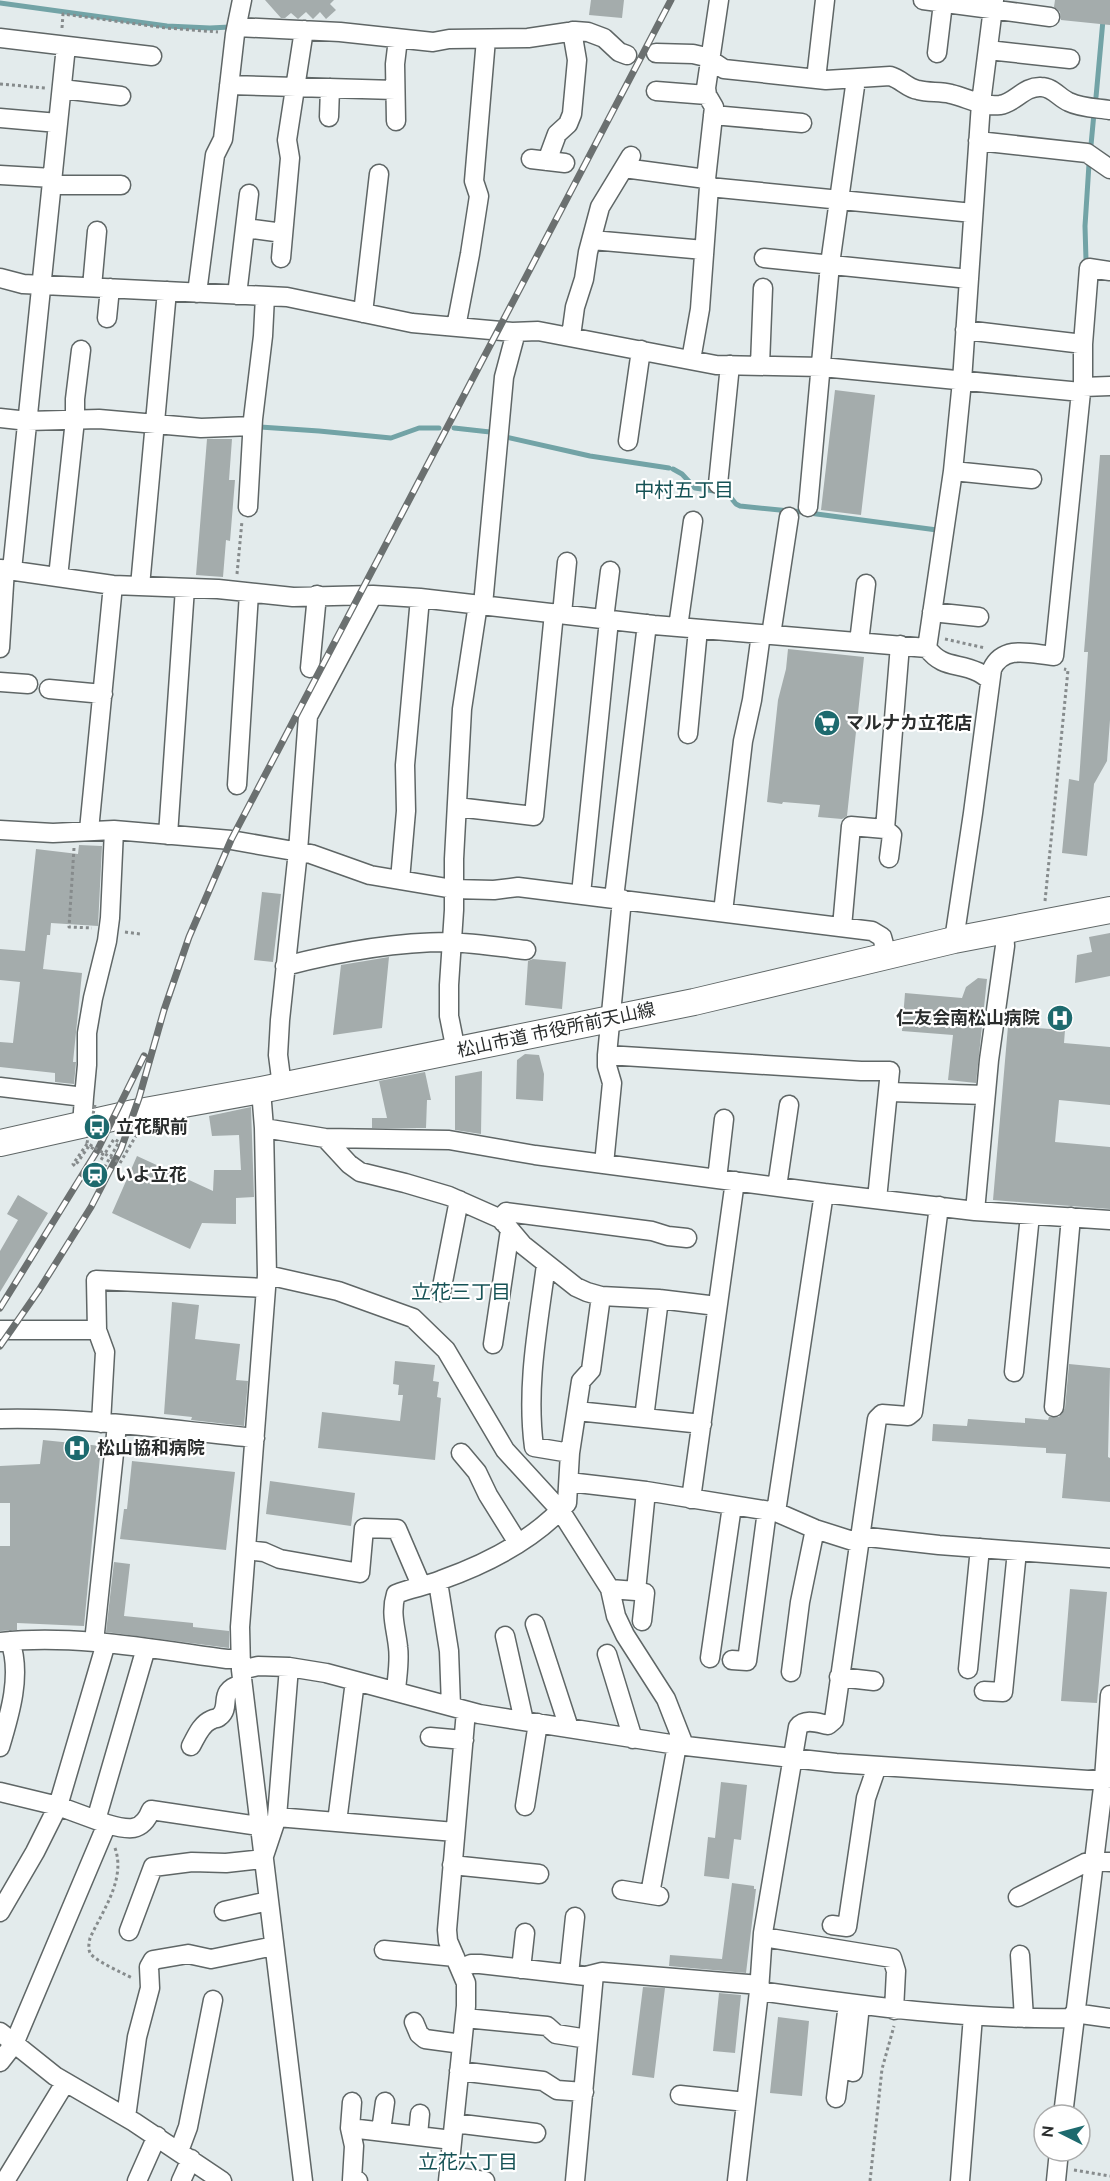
<svg xmlns="http://www.w3.org/2000/svg" width="1110" height="2181" font-family="Ubuntu,'Noto Sans JP',sans-serif">
  <style>
    .lines { fill: none; stroke-linecap: round; stroke-linejoin: round }
    .stream { stroke: #72a3a6; stroke-width: 5 }
    .building { fill: #a4acac }
    .street-casing { stroke: #5f6666; stroke-width: 21 }
    .secondary-casing { stroke: #5f6666; stroke-width: 28 }
    .path { stroke: #868b8c; stroke-width: 3; stroke-dasharray: 3 3; stroke-linecap: butt }
    .street { stroke: #fff; stroke-width: 18 }
    .secondary { stroke: #fff; stroke-width: 26 }
    .rail-casing { stroke: #6b7070; stroke-width: 7 }
    .rail { stroke: #fff; stroke-width: 4.5; stroke-dasharray: 14; stroke-linecap: butt }
    .path-bridge { stroke: #868b8c; stroke-width: 3; stroke-dasharray: 3 3; stroke-linecap: butt }
    .labels { text-anchor: middle; stroke-width: 4.5; stroke-linejoin: round; paint-order: stroke }
    .poi-label { font-size: 18px; font-weight: bold; fill: #2a2d2d; stroke: #fff; text-anchor: start }
    .street-label { font-size: 18px; fill: #2a2d2d; stroke: #fff }
    .neighbourhood-label { font-size: 20px; fill: #155255; stroke: #fff }
  </style>
  <rect width="100%" height="100%" fill="#e3ebec"/>
  <g class="lines">
    <path class="stream" d="M0,3L167,26L210,28L230,27
      M1096,97L1103,20
      M1091,145L1094,113H1097
      M1086,260L1085,226L1089,164
      M260,427L319,431L391,438L419,428H439
      M454,428L490,432
      M506,437L590,456L669,468
      M673,469L682,474L695,488L727,493L736,504L740,506L790,511
      M794,511L937,530"/>
  </g>
  <path class="building" d="M265,0H334L330,4L336,10L326,19L320,12L313,19L306,12L298,19L291,13L285,18H281Z
    M591,0H624L622,18L589,15Z
    M1055,0H1110V25L1061,20L1060,12L1054,7Z
    M835,390L875,395L861,515L821,510Z
    M207,439H232L229,480H235L230,541L226,540L223,577L196,575Z
    M1100,455H1110V720L1107,761L1094,784L1087,856L1062,853L1069,779L1079,781L1088,652H1084Z
    M788,649L864,657L847,816L842,819L818,817L820,805L783,802L782,804L767,802L778,700L786,669Z
    M79,845L102,846L98,926L51,923L50,935H47L43,969L82,973L73,1062H76L74,1084L55,1082V1073L0,1067V1042L13,1043L20,982L0,980V949L25,951L36,849L78,854Z
    M262,892L281,894L273,962L254,960Z
    M1110,933V976L1075,983L1077,955L1092,952L1089,937Z
    M389,957L382,1028L333,1035L341,965Z
    M533,959L566,962L562,1009L525,1005L528,961Z
    M978,978L987,979L976,1083L948,1080L953,1035L902,1031L905,993L962,998L966,987Z
    M1008,1026L1065,1030L1064,1043L1110,1047V1105L1059,1100L1055,1142L1110,1147V1209L993,1200Z
    M525,1054L539,1055L544,1074L543,1101L516,1099L517,1060Z
    M482,1071L481,1134L455,1130V1076Z
    M425,1072L431,1100H427L426,1128H372V1118H387L379,1081Z
    M251,1107L254,1197L236,1198V1224L202,1223L190,1249L112,1213L137,1156L213,1191L214,1170H241L239,1135L212,1136L209,1116Z
    M18,1195L48,1213L0,1292V1251L18,1220L7,1214Z
    M172,1302L199,1305L195,1339L240,1344L236,1380L248,1381L244,1426L191,1420L192,1417L164,1414Z
    M395,1361L435,1365L433,1381L439,1382L437,1397L441,1398L435,1460L318,1448L322,1412L400,1421L403,1395H398L399,1385L393,1384Z
    M1069,1364L1110,1368L1108,1457L1110,1458V1502L1062,1498L1066,1454L1046,1453V1448L932,1441L933,1424L967,1426L968,1419L1025,1423V1418L1048,1420L1049,1417H1059L1065,1408Z
    M43,1440L101,1446L84,1626L17,1623V1630L0,1631V1546H10V1503H0V1466L40,1464Z
    M132,1461L235,1472L226,1550L120,1539L124,1509H127Z
    M270,1481L355,1493L351,1526L266,1514Z
    M114,1562L130,1564L124,1616L193,1623V1627L229,1631V1648L106,1632Z
    M1070,1589L1107,1592L1097,1703L1061,1701Z
    M721,1782L747,1785L741,1840L734,1839L729,1879L704,1876L708,1837L715,1838Z
    M732,1883L754,1886V1889H756L746,1973L669,1966L670,1955L722,1959Z
    M643,1987L665,1988L654,2078L632,2075Z
    M719,1993L741,1995L735,2053L713,2051Z
    M778,2017L809,2021L802,2096L770,2093Z"/>
  <g class="lines">
    <defs>
      <path id="street" d="M923,0L1050,17
        M237,27L340,32L433,42L449,39L528,38L575,31L588,32L604,38L619,52L627,55
        M0,38L152,56
        M988,50L1070,59
        M656,53L693,54L706,57L724,69L826,80L890,76C901,79 907,88 918,90C929,93 940,91 951,94C968,98 981,107 1000,105C1015,103 1024,86 1041,87C1053,87 1059,98 1069,102C1081,108 1097,108 1110,110
        M937,53L943,3
        M816,79L825,0
        M229,85L395,90
        M62,89L121,96
        M656,91L707,95
        M713,115L802,123
        M329,117L330,88
        M0,118L58,123
        M396,121L395,64L398,39
        M978,141L1087,153L1110,169
        M531,159L565,163
        M547,161L557,134L568,124L572,114L577,60L572,31
        M624,168L706,179L709,187L973,213
        M0,175L53,178
        M706,179L714,107L707,95L706,88L719,0
        M52,185H121
        M245,228L283,233
        M592,240L704,250
        M281,258L290,158L287,140L304,30
        M764,258L969,279
        M0,278L23,284L287,297L412,323L512,332L538,331L716,365L822,367L1081,392
        M92,287L97,231
        M197,293L215,155L223,139L235,34L242,0
        M237,295L249,194
        M363,313L379,174
        M107,318L110,288
        M456,327L470,254L479,196L474,181L486,39
        M965,330L1083,344
        M571,336L575,307L584,279L588,252L600,207L631,156
        M691,360L700,309L709,187
        M760,365L763,288
        M1083,387V344L1089,268L1110,271
        M0,418L28,421L99,419L201,428L252,426
        M628,441L641,350
        M953,471L1032,479
        M718,484L730,365
        M248,507L253,419L263,336L265,296
        M808,507L830,264L856,79
        M0,569L113,585L218,589L293,597L373,595L420,598L654,625L927,648
        M12,570L66,46
        M58,577L75,420V399L81,350
        M140,586L167,291
        M483,605L504,377L516,332
        M932,612L979,617
        M562,614L567,562
        M604,619L610,571
        M678,627L693,521
        M771,635L789,517
        M859,642L866,584
        M0,648L5,569
        M310,668L317,595
        M990,680C986,677 982,674 978,672C957,662 943,669 927,648L953,471L962,381L981,103L994,0
        M0,682L28,684
        M49,689L103,694
        M688,734L698,629
        M237,785L249,593
        M457,807L534,816L554,613
        M885,829L892,835L889,858
        M0,830L53,833L114,830L231,840L311,854L370,875L453,889L494,890L518,887L872,931L882,937L887,955
        M89,830L113,585
        M168,835L185,588
        M400,880L406,811L405,765L420,598
        M581,894L609,620
        M614,898L647,624
        M723,912L743,741L752,700L761,634
        M842,927L851,826L885,829L900,645
        M954,940L973,813L992,669C1004,644 1031,654 1054,656L1081,392L1083,387L1110,386
        M285,966C339,952 392,942 448,942C474,943 500,947 526,950
        M456,1051L449,1016V985L454,910V859L462,709L478,604
        M607,1055L861,1071H890L877,1199
        M282,1086L278,1055L280,1020L298,851L308,716L373,595
        M0,1087L84,1097L82,1126
        M261,1090L264,1128L267,1275L240,1627L241,1670L303,2181
        M890,1092L985,1095
        M84,1097L87,1065V1033L93,998L107,941L110,918L114,830
        M264,1128L325,1138L449,1140L535,1155L824,1193L975,1211L1110,1220
        M325,1138L349,1164L360,1172L405,1183L449,1196L501,1219L523,1245L576,1287L587,1292L601,1296L659,1299L717,1306
        M604,1164L612,1083L607,1066V1055L622,899
        M717,1179L724,1119
        M777,1187L789,1105
        M975,1211L989,1060L1005,946L1004,930
        M503,1222L506,1212L652,1231L668,1236L687,1238
        M546,1265C538,1326 526,1386 534,1447L570,1453
        M267,1275L338,1291L413,1318L446,1350L505,1450L560,1510L610,1589L616,1616L625,1635L666,1699L684,1745
        M441,1292L459,1200
        M0,1330H97
        M493,1344L510,1230
        M1014,1372L1030,1215
        M1054,1407L1071,1217
        M577,1411L702,1424
        M644,1418L659,1299
        M0,1419C85,1417 171,1430 255,1438
        M101,1423L105,1352L97,1330L96,1280L266,1288
        M461,1453L477,1472L488,1495L518,1543
        M569,1482L646,1491L776,1512L815,1529L859,1543
        M691,1499L735,1181
        M776,1512L824,1193
        M859,1536L939,1545L1110,1558
        M247,1550L264,1552L280,1559L360,1573L364,1528L397,1529L421,1585
        M438,1582L449,1651L451,1706
        M610,1589L636,1591L646,1491
        M642,1621L645,1593
        M535,1624L569,1728
        M505,1636L524,1721
        M0,1642C75,1634 153,1649 227,1659H240
        M94,1642L117,1425
        M607,1654L633,1739
        M710,1658L732,1506
        M732,1660L747,1661L767,1511
        M968,1669L980,1548
        M241,1670L258,1666L289,1667L326,1673L479,1714L677,1745L836,1763L1088,1780L1110,1778
        M791,1672L800,1602L815,1529
        M839,1677L874,1681
        M396,1691C397,1676 400,1661 398,1647C396,1628 390,1613 396,1594C411,1588 426,1586 441,1580C486,1564 535,1539 567,1503L570,1453L581,1381L591,1370L601,1296
        M984,1691L1003,1692L1017,1551
        M430,1737L464,1740
        M191,1746C196,1737 201,1724 211,1720C216,1717 216,1720 220,1716C232,1706 216,1691 242,1684
        M0,1747C10,1714 22,1674 10,1641
        M0,1792L58,1806L35,1852L0,1912
        M525,1806L538,1723
        M277,1817L455,1832
        M96,1820L146,1648
        M337,1822L355,1681
        M107,1824C128,1830 142,1833 151,1810L259,1826
        M452,1865L539,1874
        M622,1890L659,1896
        M650,1894L677,1745
        M1018,1897L1085,1863L1093,1861L1110,1862
        M224,1911L268,1901
        M832,1925L847,1927L866,1798L877,1766
        M129,1931L153,1867L192,1862L226,1863L263,1859L277,1817L289,1667
        M763,1937L892,1958L896,1971L894,2010
        M384,1950L455,1957
        M1020,1955L1024,2018
        M462,1968L471,1964H480L586,1976L602,1972L760,1985
        M521,1969L525,1933
        M569,1974L575,1917
        M759,1991C865,2006 966,2020 1074,2018
        M1074,2013L1110,2018
        M465,2018L547,2026L556,2034L588,2039
        M414,2022L419,2034L425,2039L462,2044
        M0,2032L55,2076L134,2122L222,2181
        M0,2062L14,2044L107,1824L58,1806L106,1643
        M459,2071L543,2081L557,2090L584,2092
        M853,2072L860,2005
        M680,2095L746,2102
        M836,2098L848,2004
        M352,2102L350,2128L354,2146L352,2180L358,2181
        M1063,2115L1104,1779L1110,1695
        M126,2117L137,2037L150,1988L149,1967L153,1960L188,1954L211,1959L274,1946
        M454,2123L536,2133
        M350,2128L452,2140
        M381,2131L385,2102
        M418,2135L420,2114
        M179,2151L188,2127L213,2000
        M449,2176L485,2181
        M5,2181L65,2083
        M137,2181L157,2136
        M181,2181L191,2159
        M448,2181L466,2006V1983L448,1941L447,1930L466,1711
        M575,2181L594,1974
        M737,2181L759,1991L763,1933L798,1727C805,1718 818,1723 828,1725L834,1720L877,1419L882,1414L908,1416L913,1412L939,1206
        M960,2181L973,2016
        M1056,2181L1059,2151"/>
      <path id="secondary" d="M0,1143L134,1113L261,1090L694,1002L954,940L1110,910"/>
    </defs>
    <use href="#street" class="street-casing"/>
    <use href="#secondary" class="secondary-casing"/>
    <path class="path" d="M62,28L63,14L166,28L218,32
      M0,84L45,88
      M237,574L242,521
      M945,639L985,648
      M74,848L69,927L92,928
      M1045,901L1068,670L1064,669
      M125,932L140,934
      M87,1144L73,1164L75,1166L89,1146L104,1155L114,1139L119,1142L104,1168L98,1165L90,1180
      M120,1163L137,1134
      M98,1165L104,1155
      M115,1848C126,1879 103,1910 90,1938C89,1943 88,1948 90,1953C95,1961 123,1973 132,1978
      M1074,2170L1110,2176
      M870,2181L882,2069L894,2026"/>
    <use href="#street" class="street"/>
    <use href="#secondary" class="secondary"/>
    <defs>
      <path id="rail" d="M0,1308L97,1151L144,1056
        M0,1346L39,1290L91,1207L121,1149L139,1098L164,1010L189,937L231,840L671,0"/>
    </defs>
    <use href="#rail" class="rail-casing"/>
    <use href="#rail" class="rail"/>
    <path class="path-bridge" d="M95,1105L87,1143L120,1163"/>
  </g>
  <defs>
    <symbol id="supermarket-disc" viewBox="-11 -11 22 22"><circle r="9.5" fill="#1d6a6e" stroke="#fff"/><path d="M-6-5.5h2.5l.6 2H6L4.5 2H-2.5L-4.4-4H-6ZM-1.5 3.2a1.3 1.3 0 1 0 .1 0ZM3 3.2a1.3 1.3 0 1 0 .1 0Z" fill="#fff"/></symbol>
    <symbol id="hospital-disc" viewBox="-11 -11 22 22"><circle r="9.5" fill="#1d6a6e" stroke="#fff"/><path d="M-5-5h3v3.5h4V-5h3V5h-3V1.5h-4V5h-3Z" fill="#fff"/></symbol>
    <symbol id="bus-disc" viewBox="-11 -11 22 22"><circle r="9.5" fill="#1d6a6e" stroke="#fff"/><path d="M-5-6H5V4H4V6H2V4H-2V6H-4V4H-5ZM-3.5-4V0h7V-4ZM-3.5 1.2v1.5H-2V1.2ZM2 1.2v1.5H3.5V1.2Z" fill="#fff"/></symbol>
    <symbol id="station-disc" viewBox="-11 -11 22 22"><circle r="9.5" fill="#1d6a6e" stroke="#fff"/><path d="M-3-6H3Q5-6 5-4V2Q5 4 3 4L4.5 6H3L1.5 4h-3L-3 6H-4.5L-3 4Q-5 4-5 2V-4Q-5-6-3-6ZM-3.5-4v3h7v-3ZM-3.5 1v1.5H-2V1ZM2 1v1.5H3.5V1Z" fill="#fff"/></symbol>
  </defs>
  <g fill-rule="evenodd">
    <use href="#supermarket-disc" x="812" y="708" width="30" height="30"/>
    <use href="#hospital-disc" x="1045" y="1003" width="30" height="30"/>
    <use href="#bus-disc" x="82" y="1112" width="30" height="30"/>
    <use href="#station-disc" x="80" y="1160" width="30" height="30"/>
    <use href="#hospital-disc" x="62" y="1433" width="30" height="30"/>
  </g>
  <g class="labels">
    <g class="poi-label">
      <text x="846" y="729">マルナカ立花店</text>
      <text x="1040" y="1024" text-anchor="end">仁友会南松山病院</text>
      <text x="116" y="1133">立花駅前</text>
      <text x="115" y="1181">いよ立花</text>
      <text x="97" y="1454">松山協和病院</text>
    </g>
    <g class="street-label">
      <text transform="translate(556 1030) rotate(-12)" y="6">松山市道 市役所前天山線</text>
    </g>
    <g class="neighbourhood-label">
      <text x="684" y="497">中村五丁目</text>
      <text x="461" y="1299">立花三丁目</text>
      <text x="468" y="2169">立花六丁目</text>
    </g>
  </g>
  <g transform="translate(1062 2133) rotate(276)"><circle r="28" fill="#ffffff" stroke="#aaabab" stroke-width="1.5"/>
  <path d="M0-4.5L10 22L0 15L-10 22Z" fill="#1d6a6e"/>
  <text y="-9" font-size="16" font-weight="bold" text-anchor="middle" fill="#2a2d2d">N</text>
  </g>
</svg>
